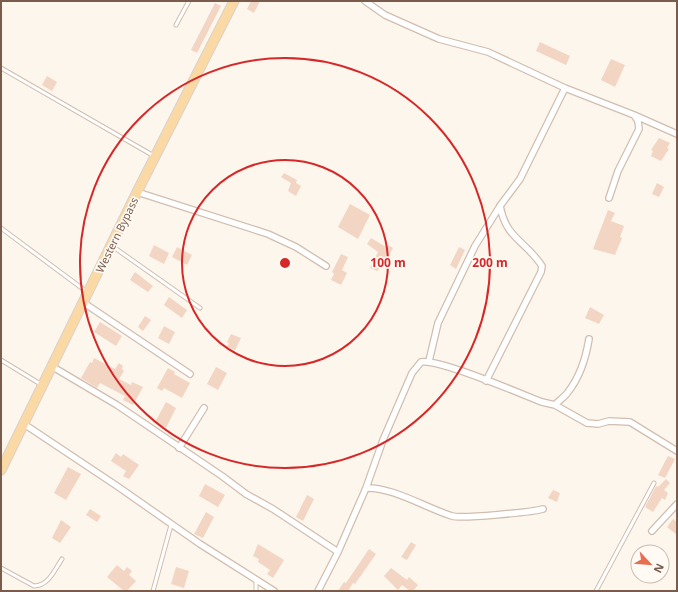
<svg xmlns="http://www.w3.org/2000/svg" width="678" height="592" font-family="'Noto Sans',sans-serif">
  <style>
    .building { fill: #f3d5c3 }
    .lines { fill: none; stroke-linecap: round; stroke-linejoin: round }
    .lane-casing { stroke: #d1beb0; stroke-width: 5 }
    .street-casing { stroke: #d1beb0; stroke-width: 8 }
    .primary-casing { stroke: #dad1cd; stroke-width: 11 }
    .lane { stroke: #fff; stroke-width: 3 }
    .street { stroke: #fff; stroke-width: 5.5 }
    .primary { stroke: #fbd9a5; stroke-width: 9 }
    .ring { fill: none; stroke: #d62828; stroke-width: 2 }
    .labels { text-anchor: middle; stroke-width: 3.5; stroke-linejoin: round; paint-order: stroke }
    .street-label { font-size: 11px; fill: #7a5c4d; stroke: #fffaf3 }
    .centre { fill: #d62828; stroke: #fffaf3; stroke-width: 2 }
    .ring-label { font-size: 12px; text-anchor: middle; font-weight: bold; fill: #d62828; stroke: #fffaf3; stroke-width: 3.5; stroke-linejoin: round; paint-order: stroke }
  </style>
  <rect width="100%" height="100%" fill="#fdf6ec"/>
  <path class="building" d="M251,1H260L254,13L247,9Z
    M215,3L221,6L197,53L191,50Z
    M540,42L570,56L566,65L536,51Z
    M611,59L625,65L615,87L601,80Z
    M47,76L57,82L52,91L42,85Z
    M659,138L670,143L667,148L669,149L661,161L651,156L653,151L651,150Z
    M284,173L297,180L296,183L301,186L296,196L288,191L291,183L281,177Z
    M657,183L664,187L659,197L652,194Z
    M350,204L370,215L358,239L338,227Z
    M608,210L615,213L611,221L624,226L620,237L622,238L615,255L593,249Z
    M371,238L386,247L388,245L393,248L382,268L380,267L377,271L370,268L378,252L367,244Z
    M154,245L169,253L164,264L149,256Z
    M177,247L192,255L187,265L172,257Z
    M459,247L465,250L456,269L450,265Z
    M341,254L348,257L342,270L347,273L341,285L331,280L334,274L332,272Z
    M135,272L153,286L148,292L130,280Z
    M169,297L187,310L182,318L164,305Z
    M590,307L604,315L599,324L585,318Z
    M145,316L151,320L143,331L138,327Z
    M100,322L122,336L116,346L94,332Z
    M164,326L175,332L169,344L158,338Z
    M231,334L241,338L235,350L227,347L229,343L227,342Z
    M94,358L115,369L119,363L123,366L122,369L124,371L119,379L131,385L132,382L143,387L133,405L123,400L125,396L123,395L100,383L97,388L81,378L90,362L92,363Z
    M216,367L227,373L218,390L207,384Z
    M168,368L175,372L174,374L190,383L182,398L164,388L162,391L157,388Z
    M166,402L176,408L166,428L155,422Z
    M116,453L121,457L123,454L139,465L129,479L123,476L126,471L111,461Z
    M668,456L675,459L665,478L658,475Z
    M68,467L81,474L66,500L54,493Z
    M666,479L670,483L664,490L668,493L665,500L662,498L653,512L645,507L656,486L658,487Z
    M205,484L225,495L218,507L199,496Z
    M553,490L560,493L557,502L548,498Z
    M307,495L314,499L303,521L296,517Z
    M90,509L101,516L97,522L86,515Z
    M206,512L214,517L203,538L194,534Z
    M673,519L677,522V535L667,527Z
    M61,520L71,527L60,543L52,538Z
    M411,542L416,545L407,560L401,557Z
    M258,544L284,560L273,578L267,574L270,570L258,562L259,559L253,556Z
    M369,549L376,554L355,584L353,583L348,591H338L344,582L346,583Z
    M117,565L124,571L127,567L132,571L129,575L136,581L127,591H124L107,577Z
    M176,567L189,571L184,588L171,584Z
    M391,568L407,580L409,577L418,585L413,591H410L402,585L398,590L384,576Z"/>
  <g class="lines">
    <defs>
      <path id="lane" d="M176,25L189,1
        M1,68L154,156
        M1,228L87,292
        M112,246L200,308
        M1,360L42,385
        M1,568L34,586C49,586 55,569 62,559
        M256,580V591
        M153,591L171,525
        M596,591L654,483"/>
      <path id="street" d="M365,1L385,15L439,39L488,52L565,88L634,115L638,121L639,129L618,171L609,198
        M634,115L677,134
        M137,192L268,234L296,247L326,266
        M84,303L190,374
        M429,361L438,323L475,246L500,206L520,179L565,88
        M53,367L117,405L222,476L246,494L273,509L338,552
        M486,381L541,272L542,266C526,241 506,239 500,206
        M555,405L587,423L598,424L609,421L630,422L677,451
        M24,424L117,486L200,544L274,591
        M179,448L204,408
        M366,488C393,487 426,508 452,516C462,519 533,512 543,509
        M652,531L677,504
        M318,591L338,552L366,488L383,440L412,373L421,362C438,358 521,394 542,402L555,405C559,400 565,397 568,392C580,377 586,357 589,339"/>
      <path id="primary" d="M1,470L137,192L234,1"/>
    </defs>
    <use href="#lane" class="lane-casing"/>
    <use href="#street" class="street-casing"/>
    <use href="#primary" class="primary-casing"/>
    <use href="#lane" class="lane"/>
    <use href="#street" class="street"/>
    <use href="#primary" class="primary"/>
  </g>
  <g class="ring">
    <circle cx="285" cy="263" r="103"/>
    <circle cx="285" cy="263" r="205"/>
  </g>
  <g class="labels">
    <g class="street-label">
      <text transform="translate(117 235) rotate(-64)" y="4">Western Bypass</text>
    </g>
  </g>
  <circle cx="285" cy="263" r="6" class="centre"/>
  <g class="ring-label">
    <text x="388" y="267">100 m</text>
    <text x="490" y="267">200 m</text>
  </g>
  <rect width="678" height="592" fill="none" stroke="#7a5c4d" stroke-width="4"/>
  <g transform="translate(650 564) rotate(116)"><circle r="19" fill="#fffaf3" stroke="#cabbb1"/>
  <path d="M0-3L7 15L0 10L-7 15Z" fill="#e76f51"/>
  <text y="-6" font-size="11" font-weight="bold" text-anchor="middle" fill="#7a5c4d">N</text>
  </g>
</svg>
